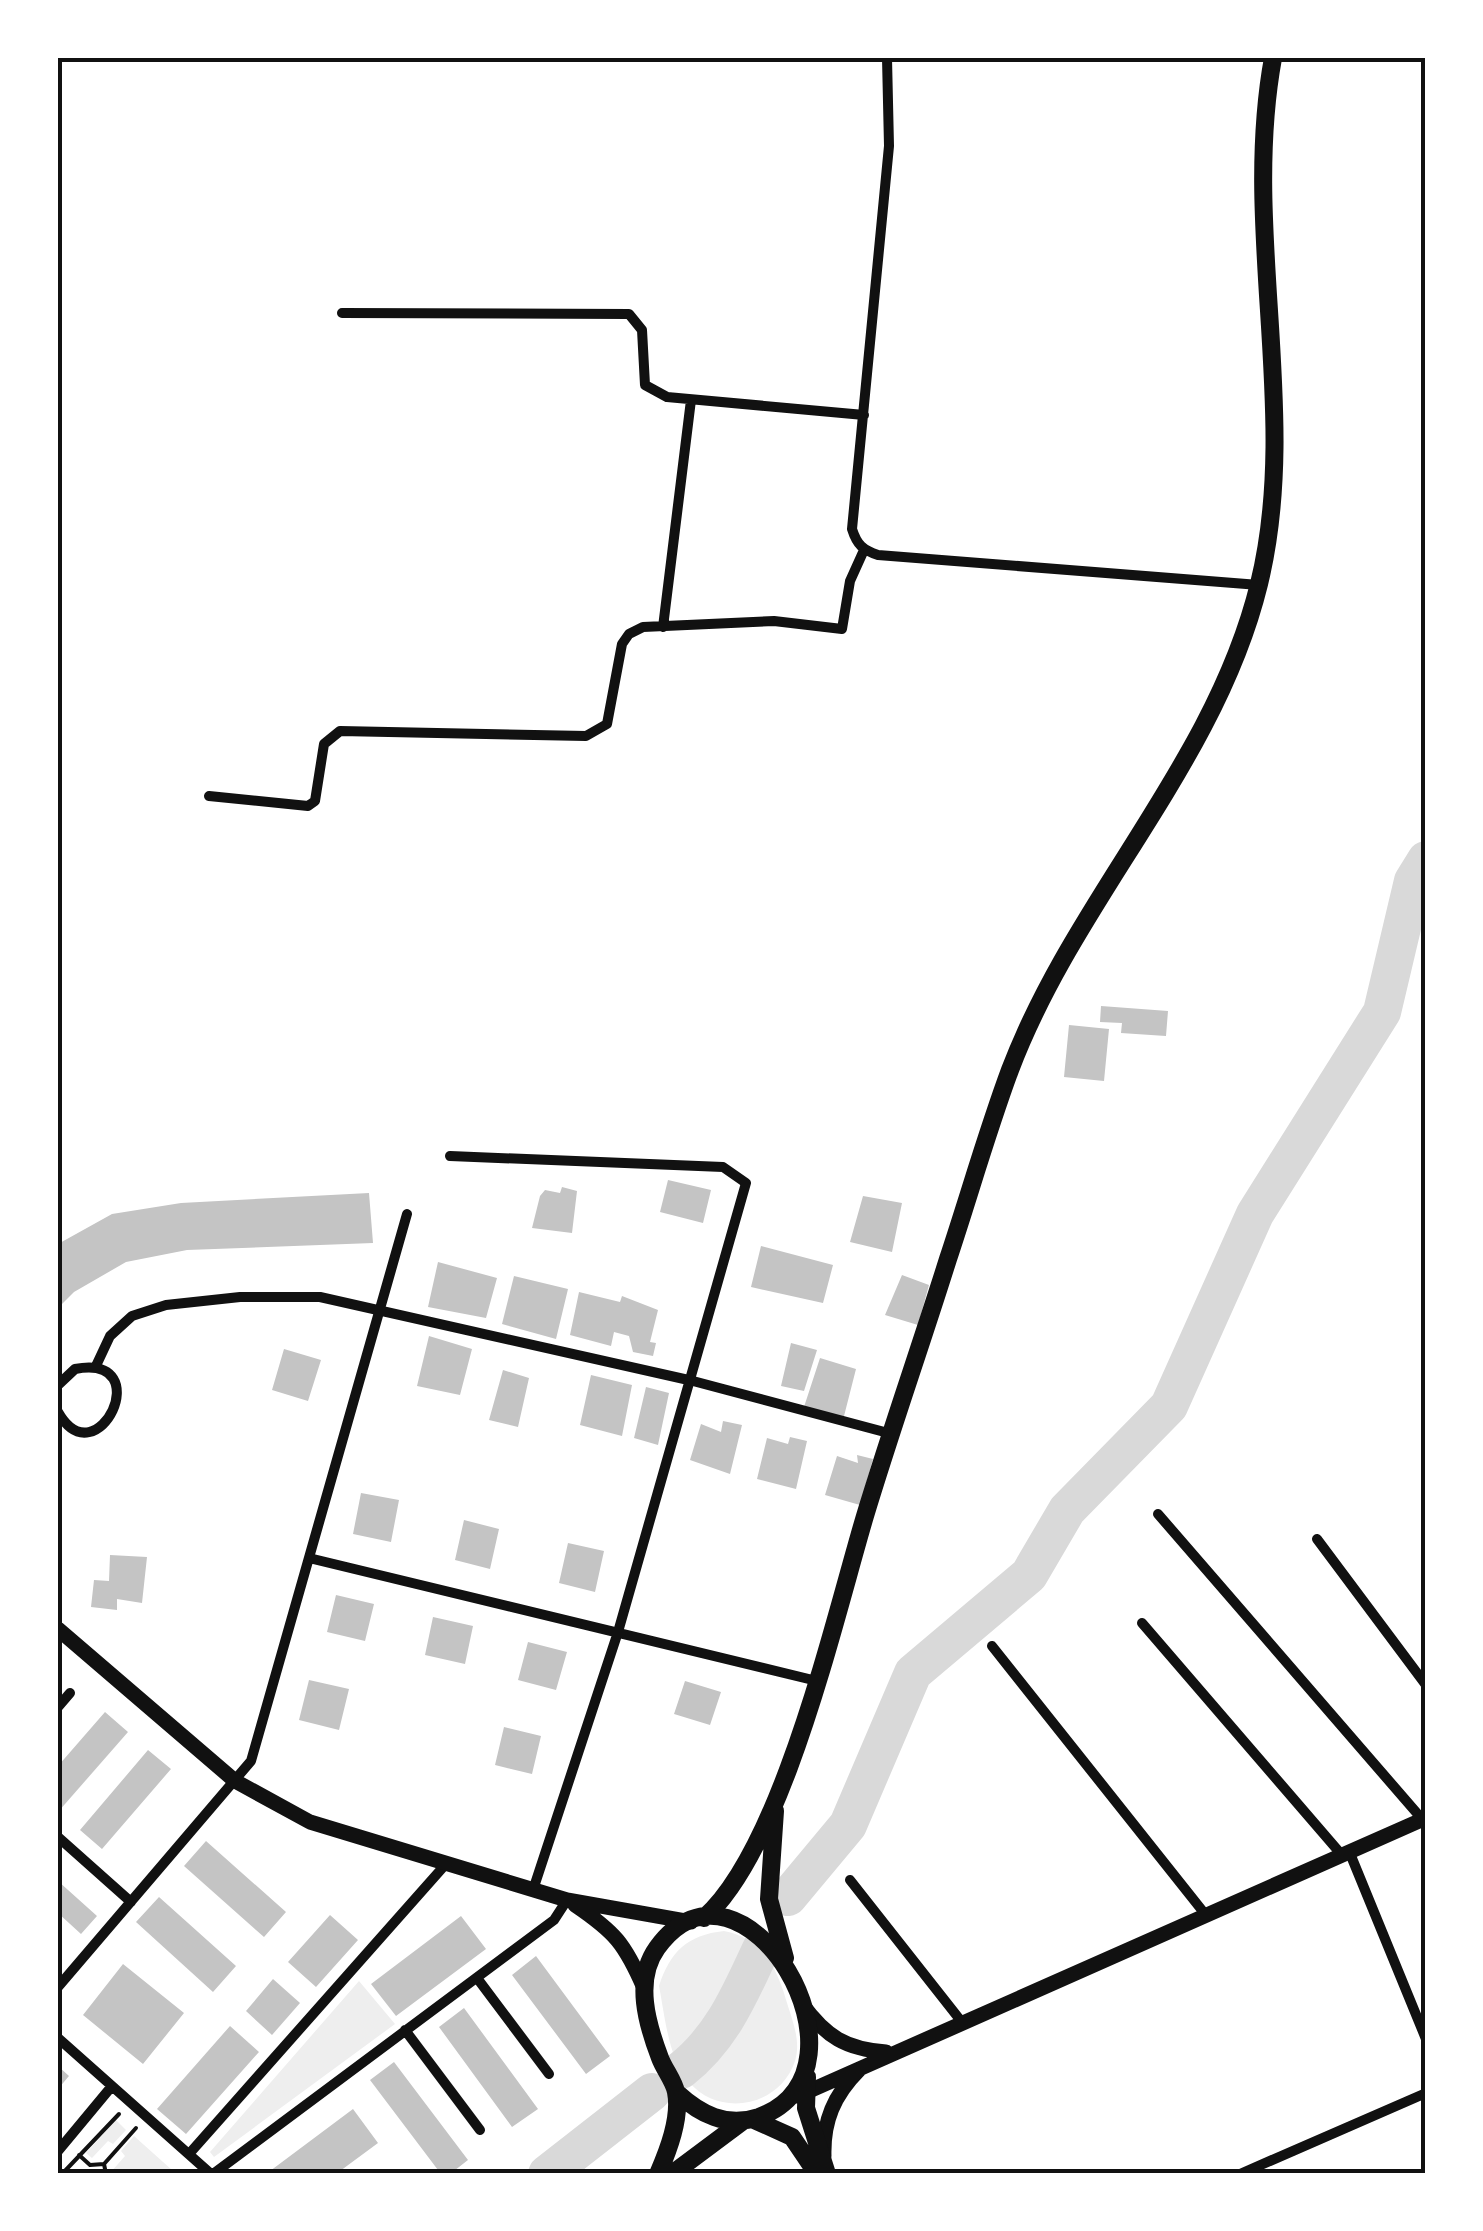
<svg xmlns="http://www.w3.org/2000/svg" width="1483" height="2231" font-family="'Zilla Slab',serif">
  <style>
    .green { fill: #eee }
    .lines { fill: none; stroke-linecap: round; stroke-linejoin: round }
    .river { stroke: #d9d9d9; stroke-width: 38 }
    .building { fill: #c4c4c4 }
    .path { stroke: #111; stroke-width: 4 }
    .minor { stroke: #111; stroke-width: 10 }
    .tertiary { stroke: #111; stroke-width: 15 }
    .secondary { stroke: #111; stroke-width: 18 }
    .neatline { fill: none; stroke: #111; stroke-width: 4 }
  </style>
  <rect width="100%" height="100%" fill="#fff"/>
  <path class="green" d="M724,1931C759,1938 773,1960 784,1993C790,2015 802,2039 795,2061C780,2107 719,2118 689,2082C668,2058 665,2016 659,1986C670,1952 687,1935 724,1931Z
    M359,1981L395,2024L214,2157L210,2152Z
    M116,2120L126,2130L113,2144L108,2141L92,2158L86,2153Z
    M134,2136L172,2170L110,2173L125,2156L121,2151Z"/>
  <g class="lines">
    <path class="river" d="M788,1897L848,1825L913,1673L1029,1575L1067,1510L1169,1406L1255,1214L1382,1012L1413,881L1426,860
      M681,2070C722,2038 740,1994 761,1949
      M547,2174L652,2092"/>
  </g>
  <path class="building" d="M1101,1006L1168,1011L1166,1036L1121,1033L1122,1023L1100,1022Z
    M1069,1025L1109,1029L1104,1081L1064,1077Z
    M668,1180L711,1190L703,1223L660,1212Z
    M562,1187L577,1191L572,1233L532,1228L540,1196L545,1190L560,1193Z
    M369,1193L373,1243L187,1250L126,1262L74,1292L58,1308V1244L112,1214L181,1203Z
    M863,1196L902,1203L892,1252L850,1242Z
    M761,1246L833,1265L823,1303L751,1287Z
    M438,1262L497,1278L486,1318L428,1307Z
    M902,1275L929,1285L918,1325L885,1315Z
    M514,1276L568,1289L556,1339L502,1324Z
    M579,1292L620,1302L622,1296L658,1310L650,1342L656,1343L653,1356L633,1352L629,1336L614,1332L611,1346L570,1335Z
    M429,1336L472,1349L460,1395L417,1386Z
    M791,1343L817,1350L804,1391L781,1386Z
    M284,1349L321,1360L308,1401L272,1390Z
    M820,1358L856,1369L843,1420L803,1410Z
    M503,1370L529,1378L518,1427L489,1420Z
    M591,1375L632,1385L622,1436L580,1425Z
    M646,1387L669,1393L658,1445L634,1438Z
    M723,1421L742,1425L730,1474L690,1460L701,1424L721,1432Z
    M790,1437L807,1441L796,1489L757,1479L767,1438L788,1444Z
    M857,1455L873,1459L860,1505L825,1495L837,1456L858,1463Z
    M361,1493L399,1500L391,1542L353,1534Z
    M464,1520L499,1529L490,1569L455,1560Z
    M568,1543L604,1551L595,1592L559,1583Z
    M110,1555L147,1557L142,1603L117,1599V1610L91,1607L94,1580L109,1581Z
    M336,1595L374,1604L365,1641L327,1632Z
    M433,1617L473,1626L465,1664L425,1655Z
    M528,1642L567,1652L556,1690L518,1680Z
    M309,1680L349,1689L339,1730L299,1720Z
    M685,1681L721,1692L710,1725L674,1714Z
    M105,1712L128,1732L58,1812V1766Z
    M504,1727L541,1736L532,1774L495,1765Z
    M148,1750L171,1769L102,1849L80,1830Z
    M206,1841L286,1912L264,1937L184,1866Z
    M58,1881L97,1916L81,1934L58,1913Z
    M159,1897L236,1966L213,1992L136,1922Z
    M330,1915L358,1940L316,1987L288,1962Z
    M461,1916L486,1949L396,2016L371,1984Z
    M536,1956L610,2056L586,2074L512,1975Z
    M123,1964L184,2013L143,2064L83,2015Z
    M273,1979L300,2003L272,2035L246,2011Z
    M464,2008L538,2109L512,2127L439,2027Z
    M230,2026L259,2052L186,2134L157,2109Z
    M394,2062L468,2160L450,2174H441L370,2080Z
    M58,2066L69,2076L58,2089Z
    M353,2109L378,2143L336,2174H266Z"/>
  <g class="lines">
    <path class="path" d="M79,2155L90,2165L104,2164L106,2174
      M104,2164L136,2128
      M62,2174L119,2114"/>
    <path class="minor" d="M887,58L889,146L852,529C857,545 863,550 878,555L1259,585
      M342,313L629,314L642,330L645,385L667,397L864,415
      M663,627L691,400
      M209,796L308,806L315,801L324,744L340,731L586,736L607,724L622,644L629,634L643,627L774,621L842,629L850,581L864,550
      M450,1156L723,1167L746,1183L618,1632L533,1890
      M95,1368L110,1336L132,1316L166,1305L240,1297H320L693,1381L892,1434
      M58,1385L75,1369C159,1353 97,1481 58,1412
      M1158,1514L1422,1819
      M1317,1539L1426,1685
      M309,1558L817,1681
      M1142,1623L1341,1854
      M992,1646L1205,1914
      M58,1707L70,1693
      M58,1837L131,1902
      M1349,1851L1426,2039
      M850,1880L961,2021
      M477,1978L549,2074
      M58,1987L251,1761L407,1214
      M405,2030L480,2130
      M58,2038L211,2174
      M58,2151L112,2086
      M189,2154L445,1865
      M213,2174L554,1920L567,1900
      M1240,2174L1426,2093"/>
    <path class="tertiary" d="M58,1629L235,1781L310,1822L567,1900L691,1922
      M575,1905C615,1932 625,1944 644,1988
      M802,2004C826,2037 846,2049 886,2052
      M798,2096L1426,1818
      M824,2156C823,2121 834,2095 859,2070"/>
    <path class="secondary" d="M775,1811L769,1899L785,1958
      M704,1918C782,1849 834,1620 865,1516C891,1430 921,1345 948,1259C969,1196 987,1132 1010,1070C1075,898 1215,764 1259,584C1301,413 1241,232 1273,58
      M807,2077L806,2108L827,2174
      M752,2119L792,2137L817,2174
      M658,2174C668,2151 681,2118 676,2092C674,2081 664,2069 660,2058C647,2024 634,1980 657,1948C742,1830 886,2070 759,2117C726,2128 700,2114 677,2093
      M672,2174L743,2121"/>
  </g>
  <rect width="1483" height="2231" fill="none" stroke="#ffffff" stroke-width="120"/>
  <rect x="60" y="60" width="1363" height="2111" class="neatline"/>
</svg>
